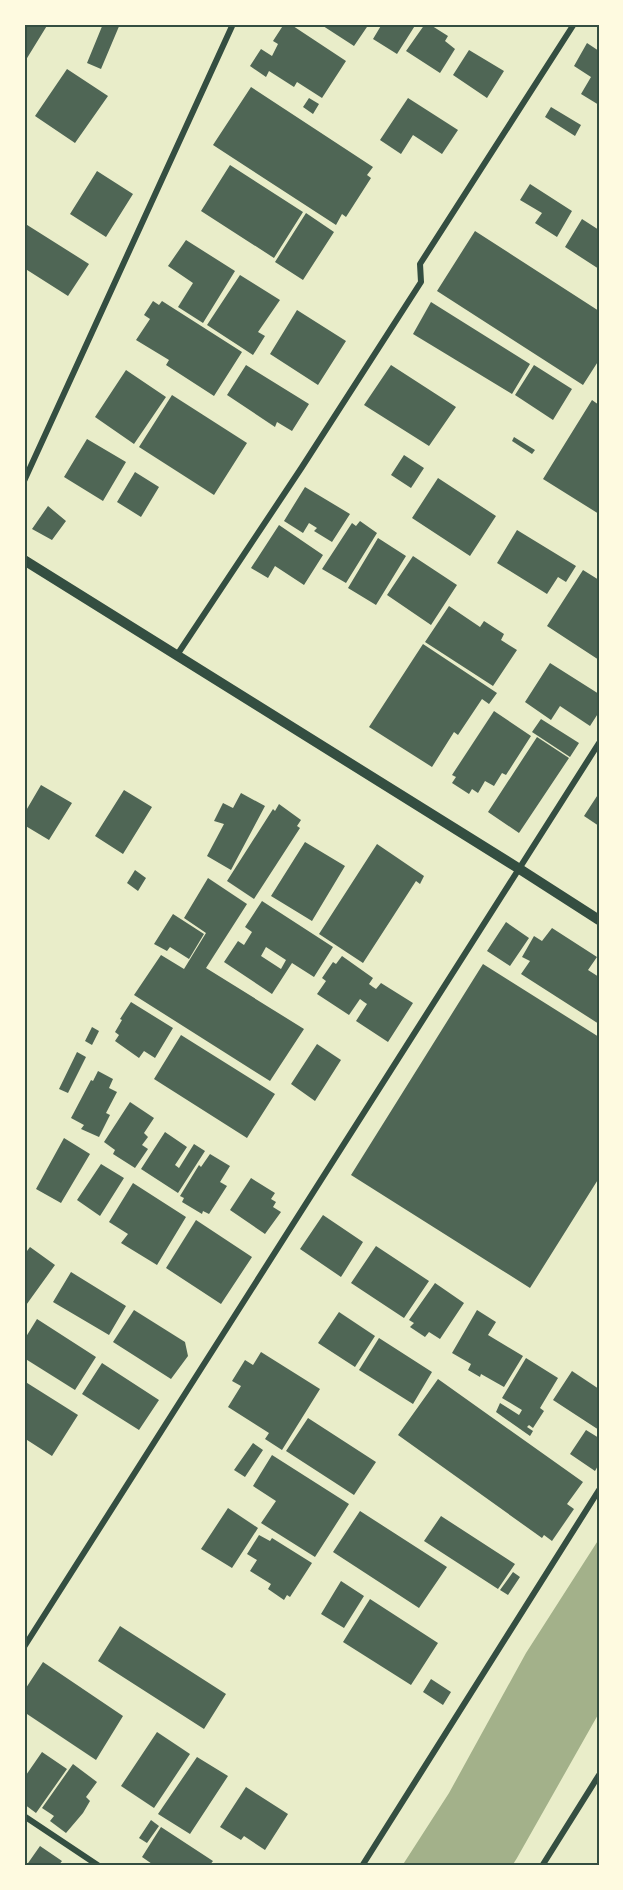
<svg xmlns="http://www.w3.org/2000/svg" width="623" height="1890" font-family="Cabin,sans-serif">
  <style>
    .water { fill: #a3b18a }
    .building { fill: #4f6655; fill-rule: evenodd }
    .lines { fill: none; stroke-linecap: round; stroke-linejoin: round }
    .minor { stroke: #344e41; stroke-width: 6 }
    .tertiary { stroke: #344e41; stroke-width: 10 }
    .neatline { fill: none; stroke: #344e41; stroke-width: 2 }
  </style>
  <rect width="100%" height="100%" fill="#e9edc9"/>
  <path class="water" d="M599,1539V1713L517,1858L512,1866H402L449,1793L526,1653Z"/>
  <path class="building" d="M24,24H48L24,63Z
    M103,24H120L101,69L87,63Z
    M284,24H290L346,61L322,98L297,82L294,87L269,71L266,77L250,66L261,49L272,56L278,44L273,41Z
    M320,24H369L354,46Z
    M382,24H416L397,54L373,39Z
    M425,24H429L448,36L445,41L455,49L440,73L406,51Z
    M587,43L599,51V105L581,94L591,77L574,66Z
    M469,50L504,71L487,98L453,75Z
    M67,69L108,96L75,143L35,116Z
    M251,87L373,167L367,175L371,178L346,217L342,214L336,225L213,145Z
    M309,98L319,104L313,114L303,107Z
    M408,98L458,130L442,154L413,135L401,154L380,140Z
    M551,107L581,125L575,136L545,117Z
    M230,165L303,212L274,258L201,211Z
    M97,171L133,194L106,237L70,214Z
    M530,184L572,211L557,237L535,223L542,213L520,200Z
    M306,213L334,232L303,280L275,262Z
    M582,219L599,230V269L565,247Z
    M24,223L89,264L68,296L24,268Z
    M475,231L599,311V360L583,385L437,291Z
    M186,240L235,271L203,323L178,307L193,283L168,266Z
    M240,275L280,300L258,332L265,336L253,355L207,325Z
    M153,301L159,305L162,301L242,352L214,396L166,365L169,360L136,340L150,319L144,315Z
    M431,302L530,364L512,394L413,334Z
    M297,310L346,341L318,385L270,354Z
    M246,365L309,404L292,431L277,422L275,427L227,395Z
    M391,365L456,407L429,446L364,405Z
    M534,365L572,389L553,420L515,395Z
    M126,370L166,397L134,444L95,417Z
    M172,395L247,443L214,495L139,447Z
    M592,400L599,405V514L543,479Z
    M514,437L535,450L532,454L512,441Z
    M87,439L126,462L103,501L64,477Z
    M404,455L424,468L411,488L391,475Z
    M135,472L159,487L141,517L117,502Z
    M438,478L496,516L470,556L412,518Z
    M305,487L350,514L332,542L314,531L317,528L309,523L303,533L284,521Z
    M48,506L66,521L52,540L32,529Z
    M360,521L377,533L346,583L322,569L352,523L356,526Z
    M279,525L323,555L304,585L275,566L268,578L251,568Z
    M517,530L576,566L566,582L558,577L547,594L497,563Z
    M378,538L406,556L376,605L348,588Z
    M413,556L457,585L431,625L387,595Z
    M583,570L599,580V660L547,626Z
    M449,606L480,627L484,621L504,634L501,640L517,650L493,686L425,642Z
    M423,644L497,693L489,704L482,699L458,735L454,732L432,767L369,727Z
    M550,663L599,694V712L590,726L560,706L551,720L525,702Z
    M494,711L531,736L506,775L502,773L494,786L485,781L478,793L472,789L469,794L452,783L456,777L452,775Z
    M541,719L579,743L570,757L532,732Z
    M537,737L569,758L519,833L488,812Z
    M41,785L72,803L49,840L24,825V814Z
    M124,790L152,807L123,854L95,836Z
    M241,793L265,806L231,870L207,856L224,824L214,821L223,803L233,808Z
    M599,793V826L584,816Z
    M279,804L301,820L297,826L300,828L254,899L227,881L273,809L275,811Z
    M305,842L345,866L312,921L271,896Z
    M377,844L424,876L420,884L416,881L363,963L319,934Z
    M135,870L146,878L138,891L127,883Z
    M208,878L247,904L206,968L304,1029L270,1081L134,995L161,955L184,969L206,933L184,918Z
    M262,901L333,947L314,977L292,963L272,994L224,962L238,941L244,945L252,932L245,927ZM266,947L286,960L281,969L261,956Z
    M173,914L204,934L189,959L170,947L167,951L154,944Z
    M506,922L529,938L510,966L487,951Z
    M552,928L597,957L588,970L599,977V1024L521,974L530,961L522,957L534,936L542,941Z
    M342,956L373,978L369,984L373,987L376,989L381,983L413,1003L388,1042L356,1021L367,1004L364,1002L360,999L349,1015L317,994L326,981L322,978L333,962L336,964Z
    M483,964L599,1037V1178L530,1288L351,1175Z
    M131,1002L173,1028L155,1058L144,1051L139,1058L115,1041L119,1035L115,1032L122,1020L120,1019Z
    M92,1027L99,1031L92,1045L85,1041Z
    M181,1035L275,1094L247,1138L154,1079Z
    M317,1044L341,1060L315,1101L291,1084Z
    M77,1052L86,1057L68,1093L59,1089Z
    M98,1071L113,1079L109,1088L117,1092L106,1113L110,1115L99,1137L81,1129L84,1125L71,1118L91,1080L93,1081Z
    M130,1102L154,1118L144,1133L148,1137L142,1145L148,1149L135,1168L113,1154L115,1150L104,1142Z
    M165,1132L187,1147L175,1165L179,1168L194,1144L205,1151L178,1193L141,1169Z
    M64,1138L90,1154L61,1203L36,1189Z
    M210,1154L230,1166L220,1182L227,1186L209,1214L203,1211L202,1214L182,1202L184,1198L180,1196L199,1165L201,1167Z
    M101,1164L124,1178L100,1216L77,1200Z
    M251,1178L275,1193L271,1199L276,1202L273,1207L281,1212L265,1234L230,1210Z
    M133,1183L186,1217L157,1265L121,1243L128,1234L109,1222Z
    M323,1215L363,1242L341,1277L300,1249Z
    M196,1220L252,1257L221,1304L166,1268Z
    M376,1246L429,1281L404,1318L351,1283Z
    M30,1247L55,1265L24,1308V1255Z
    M71,1272L126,1306L109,1335L53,1302Z
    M435,1283L464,1303L440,1339L429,1332L425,1337L410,1327L414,1323L409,1320Z
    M134,1310L185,1342L188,1356L171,1379L113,1342Z
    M477,1310L496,1322L488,1335L523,1356L504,1387L481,1374L480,1377L468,1370L471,1364L452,1353Z
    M339,1312L375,1336L355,1367L318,1343Z
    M37,1319L96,1357L75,1390L24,1358V1340Z
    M379,1338L432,1372L413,1404L359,1370Z
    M261,1352L320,1389L282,1450L265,1439L269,1433L228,1407L241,1386L232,1381L245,1360L253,1365Z
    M526,1358L558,1378L540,1408L544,1411L533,1428L529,1425L527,1427L533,1431L530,1436L496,1412L500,1403L519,1415L522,1410L502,1398Z
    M102,1363L159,1400L139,1430L82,1394Z
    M572,1371L599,1389V1430L553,1400Z
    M438,1379L583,1482L567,1504L574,1509L552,1541L544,1535L542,1538L398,1435Z
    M24,1381L78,1415L52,1456L24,1438Z
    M308,1418L376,1462L354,1495L286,1451Z
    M586,1430L599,1438V1464L595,1471L570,1454Z
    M253,1443L263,1450L245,1477L234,1470Z
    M272,1455L349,1504L315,1557L261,1523L276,1501L253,1486Z
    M228,1508L258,1528L232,1568L201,1549Z
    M360,1511L447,1567L419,1608L333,1552Z
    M441,1516L515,1564L498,1589L424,1541Z
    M259,1535L270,1541L272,1538L312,1563L290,1597L287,1595L284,1600L268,1589L271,1584L250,1571L257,1560L247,1554Z
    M513,1572L520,1577L508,1595L500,1590Z
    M341,1581L364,1596L344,1628L321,1614Z
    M370,1599L438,1643L411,1685L343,1642Z
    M120,1626L226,1694L204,1729L98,1661Z
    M43,1662L123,1716L96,1760L24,1712V1691Z
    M431,1679L451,1692L443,1705L423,1692Z
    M157,1732L190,1754L154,1808L121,1786Z
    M42,1752L67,1769L36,1813L24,1804L26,1799L24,1797V1778Z
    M197,1757L228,1776L190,1834L158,1814Z
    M73,1764L97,1782L86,1797L90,1801L83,1813L66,1833L50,1821L54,1816L42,1808Z
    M246,1787L288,1814L265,1850L244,1836L241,1840L220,1827Z
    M151,1820L159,1826L147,1843L139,1838Z
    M161,1827L213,1861L209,1866H155L142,1857Z
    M40,1846L62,1861L58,1866H26Z"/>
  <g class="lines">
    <path class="minor" d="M24,481L233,24
      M177,655L302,467L421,282L420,264L574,24
      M24,1647L599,743
      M24,1816L99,1866
      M362,1866L599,1490
      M542,1866L599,1775"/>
    <path class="tertiary" d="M24,560L518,868L599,920"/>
  </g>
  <rect width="623" height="1890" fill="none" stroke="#fefae0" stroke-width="51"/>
  <rect x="26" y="26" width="572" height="1838" class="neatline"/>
</svg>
